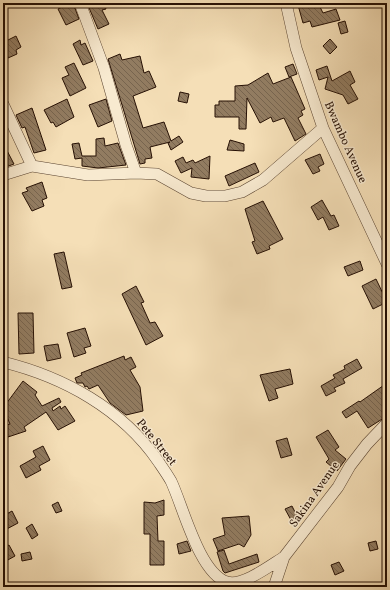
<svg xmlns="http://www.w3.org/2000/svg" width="390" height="590" font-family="Vollkorn,serif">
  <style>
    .building { fill: url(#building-back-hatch); stroke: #261004 }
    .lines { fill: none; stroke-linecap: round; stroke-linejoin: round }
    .minor-casing { stroke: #5a4431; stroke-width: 12 }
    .minor { stroke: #f8ead0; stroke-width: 11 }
    .labels { text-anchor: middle; stroke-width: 3; stroke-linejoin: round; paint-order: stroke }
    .street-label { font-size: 12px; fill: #261004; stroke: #f8ead0 }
  </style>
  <defs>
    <pattern id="building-back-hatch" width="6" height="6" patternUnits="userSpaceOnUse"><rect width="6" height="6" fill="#927c61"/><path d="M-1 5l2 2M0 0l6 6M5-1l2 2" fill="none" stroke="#77644e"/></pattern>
  </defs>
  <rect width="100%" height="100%" fill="#f5dfb7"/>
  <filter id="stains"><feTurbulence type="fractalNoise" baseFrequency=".005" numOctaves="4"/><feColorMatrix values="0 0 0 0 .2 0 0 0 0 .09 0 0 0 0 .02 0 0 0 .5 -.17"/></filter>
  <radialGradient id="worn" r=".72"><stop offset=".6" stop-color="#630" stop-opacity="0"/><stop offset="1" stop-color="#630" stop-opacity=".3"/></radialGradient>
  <path class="building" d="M70,3H73L79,19L66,25L58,9Z
    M87,3H104L106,9L102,10L109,24L98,29Z
    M306,3H318L323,13L336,9L340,20L312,27L310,21L303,23L298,5Z
    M345,21L348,32L341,34L338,23Z
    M16,36L21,47L16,50L17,54L8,58L4,48L6,46L4,42Z
    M330,39L337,47L330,54L323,46Z
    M80,40L81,45L85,43L93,61L83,65L73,44Z
    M120,54L122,60L140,56L144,73L149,71L156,87L133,96L143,128L164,122L171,141L179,136L183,142L171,150L168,143L170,142L150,147L152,158L145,159V163L140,164L108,59Z
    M74,63L86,88L70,96L62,78L69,75L65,67Z
    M293,64L297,74L289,77L285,67Z
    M327,66L332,81L350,71L355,82L350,85L358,99L348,104L343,95L325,89L328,77L319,80L316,70Z
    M268,73L273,84L291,77L305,109L301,111L303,115L298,118L306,134L295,141L284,118L273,122L271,117L260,123L247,98L246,129H239V117H215V105H219V101H235V86L248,85Z
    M180,92L189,94L187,103L178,101Z
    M67,99L74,117L56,127L53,122L51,123L44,110Z
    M106,99L112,121L98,127L89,105Z
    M32,108L46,150L34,153L25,127L22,128L16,115Z
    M104,138L105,146L118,143L126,165L98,168L82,166V158L75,159L72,144L79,143L82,156H96V139Z
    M230,140L244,144V151L227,150Z
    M3,143L14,164L3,168Z
    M320,154L324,164L318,167L320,171L313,174L305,160Z
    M210,156L209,179L191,177L192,168L181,173L175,161L183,157L186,163L193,160L195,163Z
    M255,163L259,172L229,186L225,176Z
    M42,182L47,198L42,200L44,206L32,211L22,193L28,191L26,188Z
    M322,200L331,216L334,215L339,226L329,230L323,217L318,220L311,207Z
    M263,201L283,239L269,246L270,249L257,254L252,242L255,241L245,209Z
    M64,252L72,287L62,289L54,254Z
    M360,261L363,270L348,276L344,267Z
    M376,279L387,302L373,309L362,286Z
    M136,286L144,302L141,303L150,323L155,322L163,336L146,345L122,294Z
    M18,313H33L34,353L19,354Z
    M85,328L91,346L84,348L86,353L74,357L67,333Z
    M58,344L61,358L47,361L44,346Z
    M124,356L125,360L131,357L136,367L130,370L140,387L143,411L126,415L110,403L98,385L89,389L87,386L85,387L83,383H77L75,378L82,375L81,373Z
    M357,359L362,368L343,379L345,383L334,388L336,391L326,396L321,386L335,378L333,375L345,369L344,366Z
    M290,369L293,384L275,389L278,398L269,401L260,375Z
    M23,381L37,392L35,395L42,406L59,398L61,402L52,408L53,411L60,406L61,409L65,406L75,421L58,430L46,412L24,427L26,431L8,437L4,426L10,424L3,408Z
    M387,383V416L368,428L357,411L346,418L342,412L359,401L360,402Z
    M328,430L339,447L335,450L346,459L337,471L326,462L329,459L316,437Z
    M287,438L292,455L281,458L276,441Z
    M43,446L50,460L39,466L41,470L26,478L20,466L36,457L33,451Z
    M164,500V515L157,516L158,541H164V565H150V534H144V502L155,503Z
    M58,502L62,511L56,513L52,505Z
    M292,506L297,516L291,520L285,509Z
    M12,511L18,523L3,531V516Z
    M249,516L251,535L244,547L239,544L218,551L213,539L225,535L222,518Z
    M32,524L38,535L32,539L26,528Z
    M187,541L191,551L179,554L177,544Z
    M376,541L378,549L370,551L368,543Z
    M9,545L15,556L6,561L3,556V548Z
    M224,550L229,564L257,554L259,562L225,573L223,571L217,552Z
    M30,552L32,559L22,561L21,554Z
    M339,562L344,571L335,575L331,565Z"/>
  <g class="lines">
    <defs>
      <path id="minor" d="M80,3L104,68L126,145L136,173
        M286,3L296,48L323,128L387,264
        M3,104L32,166
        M3,175L32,166L88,175L136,173L157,174L191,193L206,196H225L242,192L263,180L323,128
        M3,362C64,377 122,409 158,461C162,467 167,474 171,481C183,506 199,573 227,582C242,587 271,565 284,557
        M274,587L284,557L338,487L350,466L367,444L387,423"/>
    </defs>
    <use href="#minor" class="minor-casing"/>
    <use href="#minor" class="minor"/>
  </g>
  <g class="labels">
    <g class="street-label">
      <text transform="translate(346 142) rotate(66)" y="4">Bwambo Avenue</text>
      <text transform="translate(157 442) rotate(51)" y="4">Pete Street</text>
      <text transform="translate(314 494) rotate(-55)" y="4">Sakina Avenue</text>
    </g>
  </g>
  <rect width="390" height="590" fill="none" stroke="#f5dfb7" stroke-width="16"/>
  <rect x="4" y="4" width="382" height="582" fill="none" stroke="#261004" stroke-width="2"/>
  <rect x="8" y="8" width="374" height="574" fill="none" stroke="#261004"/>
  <rect width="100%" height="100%" filter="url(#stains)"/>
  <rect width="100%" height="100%" fill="url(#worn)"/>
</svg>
